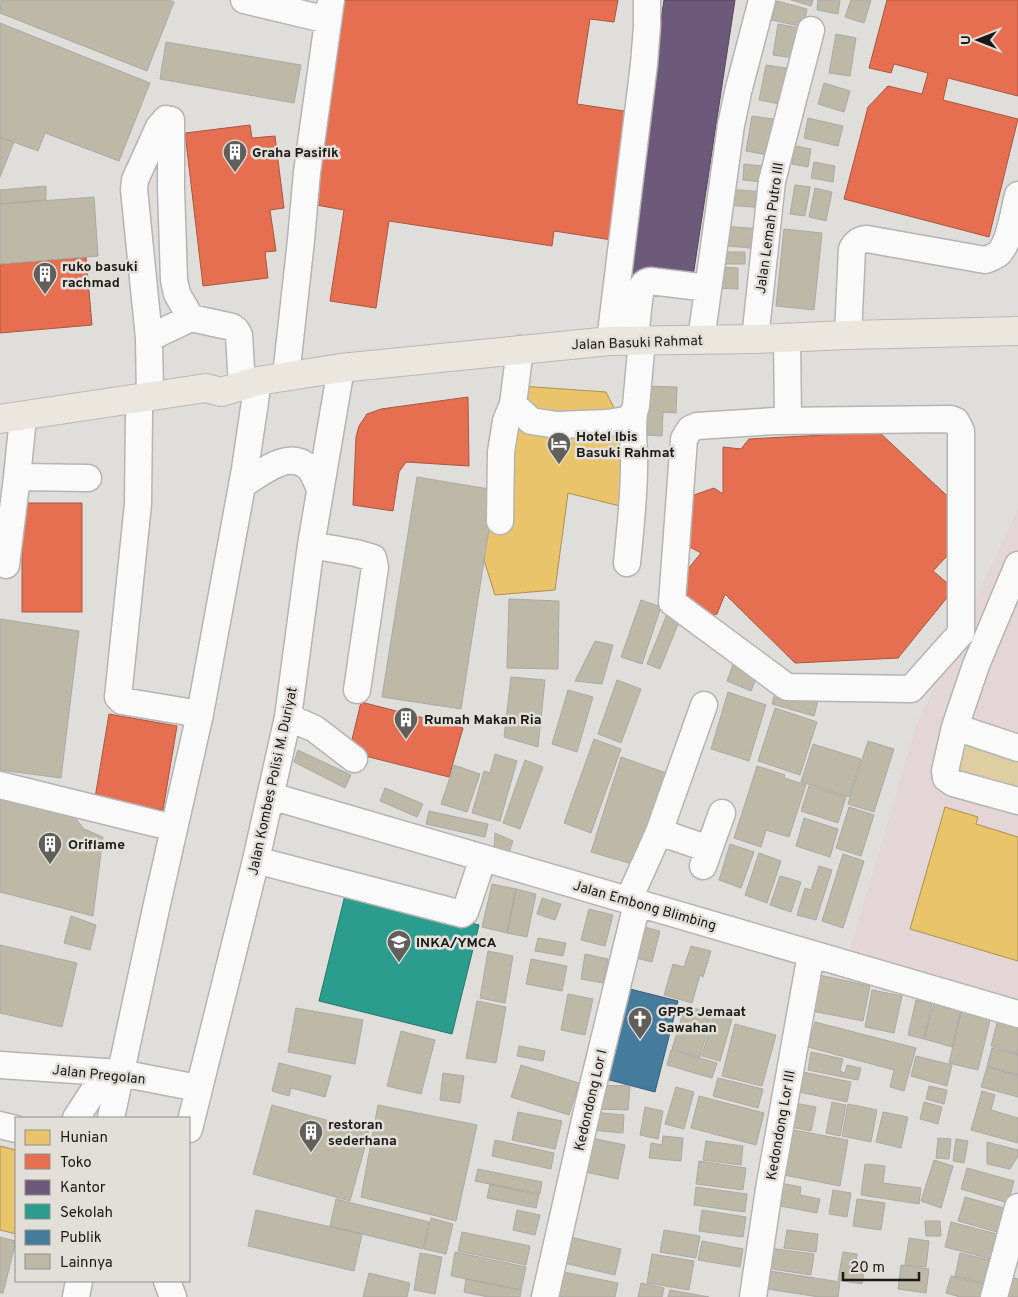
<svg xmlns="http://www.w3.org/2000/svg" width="1018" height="1297" font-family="Overpass,sans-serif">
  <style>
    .commercial { fill: #e4d5d7 }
    .green { fill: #dfcea2 }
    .homes { fill: #e9c46a; stroke: #ab9151 }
    .shops { fill: #e76f51; stroke: #aa5640 }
    .offices { fill: #6d597a; stroke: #54465d }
    .schools { fill: #2a9d8f; stroke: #26766b }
    .public { fill: #457b9d; stroke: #385e75 }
    .building { fill: #beb8a6; stroke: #aaa9a6 }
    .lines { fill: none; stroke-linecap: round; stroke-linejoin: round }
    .minor-casing { stroke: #b5b4b2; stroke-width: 29 }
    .major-casing { stroke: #b9b8b7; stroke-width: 30 }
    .minor { stroke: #fafafa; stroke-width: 26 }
    .major { stroke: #ece7de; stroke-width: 28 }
    .labels { text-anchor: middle; stroke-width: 5; stroke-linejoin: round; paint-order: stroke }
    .poi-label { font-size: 14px; font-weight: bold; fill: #1b1a18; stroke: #e2dfd9; text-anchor: start }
    .street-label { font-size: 14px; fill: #1b1a18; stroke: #e2dfd9 }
  </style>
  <rect width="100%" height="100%" fill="#e0dedb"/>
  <path class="commercial" d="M1018,509V1007L848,957L917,723Z"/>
  <path class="green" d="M972,725L1018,739V798L956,779Z"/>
  <path class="homes" d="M506,385L606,392L628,436L620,506L568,493L555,590L495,595L484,560L498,411Z
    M945,807L978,817L976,824L1018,837V961L910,929Z
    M0,1146L16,1150V1234L0,1230Z"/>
  <path class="shops" d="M335,0H618L614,22L590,19L577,104L631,112L612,240L554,231L552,246L389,221L376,308L330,301L344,210L305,203Z
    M887,0H1018V96L948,78L943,100L1018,119L989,237L844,199L868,107L888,86L922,94L928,73L894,64L891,73L869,68Z
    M250,125L252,138L275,136L284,208L270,210L276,251L265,252L268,278L203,286L185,133Z
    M86,257L92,325L0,333V264Z
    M468,397L469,466L406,462L399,472L393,511L353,505L356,437L359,426L367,414L381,409Z
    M879,432L960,508V542L933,571L954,589L898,658L795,663L725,594L717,614L702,617L678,592L683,575L701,553L686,545L681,509L694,495L714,488L723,494V447L741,449L749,439Z
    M22,503H82V612H22Z
    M361,702L463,728L449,777L349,752Z
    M109,714L177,726L163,810L95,798Z"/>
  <path class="offices" d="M664,0H735L692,283L623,273Z"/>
  <path class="schools" d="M346,891L479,925L452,1034L319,1001Z"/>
  <path class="public" d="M626,988L678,1001L655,1092L602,1078Z"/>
  <path class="building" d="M1,0H169L174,2L147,71L0,13Z
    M791,0H813L811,6Z
    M818,0H840L838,14L817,10Z
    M851,0H871L864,23L845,17Z
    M777,1L807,9L803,27L772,20Z
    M0,23L150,83L119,161L45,133L38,151L0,137Z
    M778,24L799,28L794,58L773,55Z
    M836,34L856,38L850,76L829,73Z
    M166,42L301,65L294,103L160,79Z
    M766,65L792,69L785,105L759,100Z
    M824,83L850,91L844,112L818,104Z
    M752,116L780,120L774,156L746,151Z
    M808,118L843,126L838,146L804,138Z
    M0,137L14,142L0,177Z
    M795,146L811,149L808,167L792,164Z
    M814,162L835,166L833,182L811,178Z
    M744,164L771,167L770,183L743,180Z
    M795,185L810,187L805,216L790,214Z
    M46,186V200L0,204V190Z
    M815,188L832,192L826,221L809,217Z
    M725,189L768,192L767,208L724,205Z
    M94,197L98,256L0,264V204Z
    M721,226L761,229L759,249L719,245Z
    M784,229L822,233L814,310L776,306Z
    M720,252H745V264H720Z
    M718,267L738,268V289L717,288Z
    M648,386L677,387L676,413L663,412L662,436L647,435Z
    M417,477L495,490L461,709L382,697Z
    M509,599L559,601L558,669L507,668Z
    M641,600L661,607L642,664L621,657Z
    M667,614L680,619L660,669L647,664Z
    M0,619L79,631L61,778L0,770Z
    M595,641L613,645L602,684L575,681Z
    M734,662L759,672L751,691L727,681Z
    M511,677L545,680L538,747L504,737Z
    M617,680L641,689L621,743L598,734Z
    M777,685L819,697L814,716L772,704Z
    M568,690L593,697L577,752L552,744Z
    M728,692L766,705L749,761L711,749Z
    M775,708L817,722L800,775L758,761Z
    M594,739L621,749L591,833L564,823Z
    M868,741L894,749L874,812L848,804Z
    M813,744L861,759L849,797L801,782Z
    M298,750L351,775L345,788L294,762Z
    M495,754L517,761L500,821L472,813L484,771L490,773Z
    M621,757L669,774L639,866L591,852Z
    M525,760L543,767L520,829L503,823Z
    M454,765L480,774L467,812L441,804Z
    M757,766L785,775L784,778L806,785L789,837L766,830L761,847L734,838Z
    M809,786L846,797L838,823L801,811Z
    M385,788L423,804L417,817L380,801Z
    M0,795L69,810L84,829L103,837L93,916L0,892Z
    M849,807L874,815L861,856L836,848Z
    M429,811L488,824L485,837L426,824Z
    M804,818L838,829L830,857L796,846Z
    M495,833L513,841L508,855L494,848Z
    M730,844L754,852L741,888L719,880Z
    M759,853L781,861L767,903L745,895Z
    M843,854L864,861L843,928L822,921Z
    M819,866L832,870L816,920L797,915L805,888L811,890Z
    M780,876L801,882L791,912L770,905Z
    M492,884L516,889L507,933L482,927Z
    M516,889L536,894L527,937L507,933Z
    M542,898L561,904L555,920L537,914Z
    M589,909L613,915L605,946L581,940Z
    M71,916L96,925L90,950L64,943Z
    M636,925L660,931L652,962L628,956Z
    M538,938L566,943L563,956L535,951Z
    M0,945L77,963L62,1027L0,1013Z
    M691,946L711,951L703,977L700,975L692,1003L664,995L673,964L684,967Z
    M488,951L513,956L505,1003L480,998Z
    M585,954L608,959L603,983L581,979Z
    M531,959L567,966L562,991L526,984Z
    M819,975L870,986L863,1021L812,1011Z
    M872,990L902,996L894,1033L865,1027Z
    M568,994L593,999L585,1035L561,1030Z
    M916,1000L932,1004L924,1039L908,1035Z
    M477,1001L506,1007L496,1063L466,1058Z
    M934,1003L961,1010L952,1047L924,1039Z
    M685,1006L712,1013L700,1057L672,1049Z
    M296,1008L363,1020L355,1064L288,1052Z
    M962,1009L991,1016L978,1070L949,1063Z
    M714,1013L732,1019L720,1061L702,1056Z
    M998,1019L1018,1024V1054L991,1046Z
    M815,1022L916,1048L904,1091L890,1087L894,1070L808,1047Z
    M735,1024L776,1035L762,1086L722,1076Z
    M401,1031L435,1040L421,1094L387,1086Z
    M519,1046L545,1051L543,1061L517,1056Z
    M992,1048L1018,1055V1075L987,1066Z
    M671,1050L717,1063L712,1078L667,1065Z
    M811,1052L843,1059L840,1071L845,1073L847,1065L861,1068L858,1080L808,1070Z
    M916,1056L952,1065L947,1086L911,1076Z
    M279,1063L331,1076L325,1097L291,1088L289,1096L272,1091Z
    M521,1065L579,1083L569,1115L511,1097Z
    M987,1067L1018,1076V1097L981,1087Z
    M803,1072L851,1082L847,1102L799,1092Z
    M443,1073L464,1076L460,1103L440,1100Z
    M718,1078L763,1089L758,1108L713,1096Z
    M597,1085L630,1086L628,1110L595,1109Z
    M929,1086L947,1090L944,1104L926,1099Z
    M676,1087L694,1092L684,1129L665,1124Z
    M982,1091L995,1095L991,1110L1018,1118V1143L971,1130Z
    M699,1096L764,1113L756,1145L691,1128Z
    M789,1102L816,1107L811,1131L785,1126Z
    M832,1102L846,1105L840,1136L826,1133Z
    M924,1102L942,1107L938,1124L920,1119Z
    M848,1104L877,1110L871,1142L842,1136Z
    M272,1105L369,1132L350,1201L253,1174Z
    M378,1105L477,1125L456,1221L361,1197Z
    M645,1107L663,1111L658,1139L640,1135Z
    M518,1112L562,1121L555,1149L512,1140Z
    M591,1112L624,1115L623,1133L589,1130Z
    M883,1112L908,1117L901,1148L876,1142Z
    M793,1130L848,1140L840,1186L784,1175Z
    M582,1136L625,1145L618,1179L576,1170Z
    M663,1136L683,1138L681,1161L649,1158L651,1143L662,1145Z
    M938,1138L951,1139L949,1159L936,1158Z
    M956,1139L968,1141L964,1163L953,1161Z
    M495,1140L554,1153L551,1169L492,1156Z
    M706,1141L743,1146L741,1165L703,1160Z
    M987,1142L1018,1150V1156L1010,1169L987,1164Z
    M934,1160L953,1166L941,1208L921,1201Z
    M699,1161L746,1168L743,1190L696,1184Z
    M865,1164L885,1166L883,1183L921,1188L919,1204L861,1195Z
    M967,1168L1014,1181L1008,1203L961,1189Z
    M478,1169L542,1182L540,1194L475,1181Z
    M780,1183L801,1187L800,1195L820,1199L817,1213L775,1205Z
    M490,1184L539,1195L536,1208L487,1198Z
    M696,1187L747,1194L745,1212L694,1205Z
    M833,1190L851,1193L847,1217L829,1214Z
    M965,1197L1004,1208L997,1232L958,1221Z
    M336,1199L429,1222L423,1249L330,1226Z
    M857,1199L885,1203L881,1230L853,1226Z
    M256,1210L362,1234L354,1271L248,1246Z
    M517,1210L540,1215L535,1235L513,1230Z
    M702,1210L746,1217L743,1237L699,1231Z
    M431,1218L453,1224L446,1254L424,1249Z
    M925,1221H940L941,1236H926Z
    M951,1222L997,1234L991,1259L945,1247Z
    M664,1230L700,1236L696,1258L660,1252Z
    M787,1230L818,1234L816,1252L784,1248Z
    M462,1232L530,1246L526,1265L458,1251Z
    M566,1236L621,1249L615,1275L560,1262Z
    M0,1237L16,1241L3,1293H0Z
    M909,1238L929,1241L926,1267L905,1265Z
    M702,1241L743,1249L740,1267L698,1260Z
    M769,1248L814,1254L811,1275L766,1268Z
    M455,1252L526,1267L521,1290L451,1276Z
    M843,1252L857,1254L856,1262L865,1264L862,1284L838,1280Z
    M420,1253L442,1257L435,1294L414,1290Z
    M960,1253L989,1260L984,1283L955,1276Z
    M652,1254L694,1261L689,1290L647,1283Z
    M901,1265L929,1269L926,1293L898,1289Z
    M554,1270L618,1283L615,1297H564L549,1294Z
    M764,1270L840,1282L838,1297H819L761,1288Z
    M369,1273L410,1283L407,1297H363Z
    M951,1276L987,1285L984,1297H960L946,1293Z
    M1010,1277L1018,1279V1297H1005Z
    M466,1279L521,1290L520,1297H488L464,1292Z
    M641,1283L664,1288L662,1297H638Z
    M670,1290L709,1297H668Z"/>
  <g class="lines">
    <defs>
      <path id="minor" d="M244,0L328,20
        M848,335L852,249C856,242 859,240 867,239L985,260C990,258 995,257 999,253C1010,242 1014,210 1018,195
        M787,337L788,421
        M149,338L191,318L232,327L236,330L239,335L242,386
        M755,339L772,181L811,30
        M701,340L731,125L738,92L762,0
        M610,341L644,64L647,26V0
        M635,341C636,331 639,291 643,285C645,282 647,282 650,281L708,288
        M286,376L301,240L307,172L331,0
        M150,396L149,338L134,189L135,180L159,127L166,119L171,120V188L174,280L177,294L191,318
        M513,404L531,421L557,425L607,423L626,420L632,415
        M139,412L138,504L118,697L122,701L200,714
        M951,419L956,421L961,431V633L911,689L787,687L672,602L684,439L690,429L697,426L775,421Z
        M17,477L88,478
        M242,485C260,474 289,448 309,468C314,473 317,483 320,489
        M500,521L501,452L506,421L513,404L520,349
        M311,545L356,553L373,558L375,567L357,690
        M627,563C630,531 634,499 634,467C635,449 630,421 636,406L642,340
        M6,565L17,477L22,428
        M1018,565L976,665L955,727L945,771L946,778L953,783L1018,801
        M288,717L315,729L354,759
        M955,727L1018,748
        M0,785L174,828
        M271,796L1018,1014
        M659,832L709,849
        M256,860L462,914L465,912L483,858
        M703,866L722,813
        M628,901L659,832L704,705
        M0,1065L120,1073L198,1088
        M76,1118L106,1072
        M111,1118L157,904L200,714L245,469L258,381
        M0,1125L16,1129
        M189,1129L256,860L288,717L311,545L341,368
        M167,1281L173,1297
        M76,1297L79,1281
        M545,1297L589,1102L637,904
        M753,1297L769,1189L811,954
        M994,1297L1018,1207"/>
      <path id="major" d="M0,419L206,388L221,392L258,381L341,368L610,341L755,339L848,335L1018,331"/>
    </defs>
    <use href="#minor" class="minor-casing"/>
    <use href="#major" class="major-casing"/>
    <use href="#minor" class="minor"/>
    <use href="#major" class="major"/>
  </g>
  <defs>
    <symbol id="building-pin" viewBox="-11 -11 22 30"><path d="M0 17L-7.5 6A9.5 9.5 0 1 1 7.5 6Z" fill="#605f5c" stroke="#e2dfd9"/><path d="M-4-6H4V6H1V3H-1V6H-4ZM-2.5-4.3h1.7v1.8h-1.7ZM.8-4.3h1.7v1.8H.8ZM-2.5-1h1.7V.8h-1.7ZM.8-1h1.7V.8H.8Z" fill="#fff"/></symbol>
    <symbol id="hotel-pin" viewBox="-11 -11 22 30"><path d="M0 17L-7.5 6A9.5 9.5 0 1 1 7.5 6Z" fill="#605f5c" stroke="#e2dfd9"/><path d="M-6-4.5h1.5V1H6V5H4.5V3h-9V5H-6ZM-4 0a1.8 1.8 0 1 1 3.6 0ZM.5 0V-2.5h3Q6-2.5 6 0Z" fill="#fff"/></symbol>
    <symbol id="school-pin" viewBox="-11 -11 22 30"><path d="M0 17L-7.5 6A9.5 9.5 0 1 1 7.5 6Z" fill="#605f5c" stroke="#e2dfd9"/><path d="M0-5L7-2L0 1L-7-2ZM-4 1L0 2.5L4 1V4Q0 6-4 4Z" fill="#fff"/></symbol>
    <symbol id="church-pin" viewBox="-11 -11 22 30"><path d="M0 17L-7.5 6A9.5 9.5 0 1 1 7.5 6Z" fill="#605f5c" stroke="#e2dfd9"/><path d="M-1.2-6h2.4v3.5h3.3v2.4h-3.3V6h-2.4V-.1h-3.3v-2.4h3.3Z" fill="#fff"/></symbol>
  </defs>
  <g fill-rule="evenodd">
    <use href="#building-pin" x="221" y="138" width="28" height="38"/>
    <use href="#building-pin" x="31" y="260" width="28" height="38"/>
    <use href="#hotel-pin" x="545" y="430" width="28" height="38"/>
    <use href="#building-pin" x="392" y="705" width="28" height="38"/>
    <use href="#building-pin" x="36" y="830" width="28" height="38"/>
    <use href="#school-pin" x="385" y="928" width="28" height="38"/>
    <use href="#church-pin" x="626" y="1005" width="28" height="38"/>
    <use href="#building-pin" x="297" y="1118" width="28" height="38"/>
  </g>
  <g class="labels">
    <g class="poi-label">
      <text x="252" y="157">Graha Pasifik</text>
      <text x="62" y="271">ruko basuki<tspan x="62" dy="16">rachmad</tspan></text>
      <text x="576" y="441">Hotel Ibis<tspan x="576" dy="16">Basuki Rahmat</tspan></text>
      <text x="424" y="724">Rumah Makan Ria</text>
      <text x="68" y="849">Oriflame</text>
      <text x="416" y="947">INKA/YMCA</text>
      <text x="658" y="1016">GPPS Jemaat<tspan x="658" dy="16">Sawahan</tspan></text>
      <text x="328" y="1129">restoran<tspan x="328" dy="16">sederhana</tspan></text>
    </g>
    <g class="street-label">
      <text transform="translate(769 228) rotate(-82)" y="5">Jalan Lemah Putro III</text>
      <text transform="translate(637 342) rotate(-2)" y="5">Jalan Basuki Rahmat</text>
      <text transform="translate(272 781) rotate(-78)" y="5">Jalan Kombes Polisi M. Duriyat</text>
      <text transform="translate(645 905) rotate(16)" y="5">Jalan Embong Blimbing</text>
      <text transform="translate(99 1074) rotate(6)" y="5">Jalan Pregolan</text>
      <text transform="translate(590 1100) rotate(-77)" y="5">Kedondong Lor I</text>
      <text transform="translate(780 1125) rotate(-80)" y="5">Kedondong Lor III</text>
    </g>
  </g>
  <rect x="15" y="1117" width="175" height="165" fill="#e2dfd9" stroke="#92908c"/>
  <rect x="25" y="1130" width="25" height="15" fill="#e9c46a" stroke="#92908c"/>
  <text x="60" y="1142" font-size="15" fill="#1b1a18">Hunian</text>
  <rect x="25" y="1154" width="25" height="15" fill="#e76f51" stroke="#92908c"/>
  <text x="60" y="1167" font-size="15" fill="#1b1a18">Toko</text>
  <rect x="25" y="1180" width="25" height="15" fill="#6d597a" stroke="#92908c"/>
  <text x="60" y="1192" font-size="15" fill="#1b1a18">Kantor</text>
  <rect x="25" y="1204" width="25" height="15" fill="#2a9d8f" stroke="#92908c"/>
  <text x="60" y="1217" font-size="15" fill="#1b1a18">Sekolah</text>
  <rect x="25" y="1230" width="25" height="15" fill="#457b9d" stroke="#92908c"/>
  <text x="60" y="1242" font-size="15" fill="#1b1a18">Publik</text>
  <rect x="25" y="1254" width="25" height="15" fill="#beb8a6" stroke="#92908c"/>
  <text x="60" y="1267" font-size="15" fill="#1b1a18">Lainnya</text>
  <g transform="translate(978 40) rotate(270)" stroke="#e2dfd9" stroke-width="4" paint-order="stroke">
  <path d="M0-4L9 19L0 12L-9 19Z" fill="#1b1a18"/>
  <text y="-8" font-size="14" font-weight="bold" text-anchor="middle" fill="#1b1a18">U</text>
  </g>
  <path d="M843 1272v8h76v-8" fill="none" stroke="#1b1a18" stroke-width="2.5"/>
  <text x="850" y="1272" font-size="15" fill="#1b1a18" stroke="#e2dfd9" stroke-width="4" paint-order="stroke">20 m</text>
</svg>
